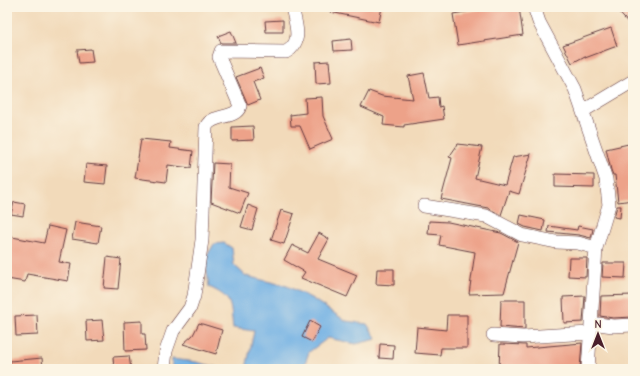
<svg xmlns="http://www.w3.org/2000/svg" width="640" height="376" font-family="'Comic Neue',sans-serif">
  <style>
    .water { fill: #71b0e4; stroke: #5e6888 }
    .building { fill: #eda289 }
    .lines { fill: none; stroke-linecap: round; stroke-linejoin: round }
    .street-casing { stroke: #633b40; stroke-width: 14 }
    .street { stroke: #fff; stroke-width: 13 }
  </style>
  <rect width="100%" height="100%" fill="#fcf5e5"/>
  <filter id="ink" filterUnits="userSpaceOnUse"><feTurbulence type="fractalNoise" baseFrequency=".025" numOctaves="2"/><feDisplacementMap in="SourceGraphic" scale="8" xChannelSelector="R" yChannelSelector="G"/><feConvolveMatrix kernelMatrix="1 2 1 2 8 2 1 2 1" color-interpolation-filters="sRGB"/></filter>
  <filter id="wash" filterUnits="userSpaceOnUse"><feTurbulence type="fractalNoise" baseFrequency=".012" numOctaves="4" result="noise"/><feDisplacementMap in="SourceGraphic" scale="16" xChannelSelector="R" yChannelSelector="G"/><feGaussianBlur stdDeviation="0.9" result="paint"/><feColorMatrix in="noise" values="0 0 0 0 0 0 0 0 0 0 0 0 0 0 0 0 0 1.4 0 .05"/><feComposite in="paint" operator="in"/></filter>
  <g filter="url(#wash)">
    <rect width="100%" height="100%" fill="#f2daba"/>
    <path class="water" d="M224,243L232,248L234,265L246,276L287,286L311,298L346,321L367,324L377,339L356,344L328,338L309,352L303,369H246L254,331L233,328C230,303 233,298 209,287L205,259L214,244Z
      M172,359L196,362L224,369H172Z"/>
    <g id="blocks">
      <path class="building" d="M330,7H382L379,22L330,12Z
        M495,7H519L523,35L458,45L453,14Z
        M614,7H633V28Z
        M283,20V32H266L265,21Z
        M611,28L617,46L585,58V56L572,63L563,45Z
        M231,31L236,43H221L218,36Z
        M351,39L352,50L334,51L333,41Z
        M91,49L93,62L79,63L77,50Z
        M329,61L331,83L316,84L315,62Z
        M260,68L264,78L253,82L260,100L248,105L236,77Z
        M424,73L429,98L438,97L439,107L442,106L444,119L404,125V127L383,125L384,117L361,107L369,91L382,96L413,99L408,76Z
        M322,97L323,116L333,139L310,149L300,126H291L290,115L306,113L305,98Z
        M253,126L254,140L232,141V127Z
        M141,139L171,142L170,148L193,151L191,168L168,165L166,182L135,178Z
        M633,143V200L618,202L615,175H613L611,170L606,149Z
        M458,144L482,147L475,178L505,185L513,157L531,154L519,194L509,191L501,215L488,208L441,199L452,158L449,157Z
        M213,163L230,164L229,187L248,193L240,213L211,202Z
        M86,164L107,166L105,184L84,182Z
        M555,174L594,175V188L555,187Z
        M14,202L25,204L23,216L11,214Z
        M248,205L258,209L252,230L241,227Z
        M617,206H621L620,218L614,217Z
        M281,210L294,214L284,244L271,240Z
        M521,215L545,220L543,231L525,227L519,224Z
        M429,221L448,222L501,233L518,242L504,293L469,294L475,252L439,245L441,235L428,234Z
        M75,222L101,226L98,243L72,239Z
        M48,226L66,230L59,262L71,264L68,281L27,274L25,282L7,279V236L44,243Z
        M549,226L577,230L578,226L593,229L591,238L579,235L548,232Z
        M319,233L329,239L318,259L357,275L347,297L301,278L305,272L284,260L292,245L308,253Z
        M107,257L121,259L118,289L104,288Z
        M569,258H587L586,277L568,276Z
        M603,263H626L625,278L602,277Z
        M377,269H394V285L376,284Z
        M633,295V317L613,318L600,316L601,296Z
        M585,296L583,322L564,323L563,297Z
        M501,300H525V329L500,327Z
        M37,315L38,335L16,336L15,316Z
        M447,315H467V348H441L440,355L415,353L417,327L446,330Z
        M102,320L104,340L87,341L86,321Z
        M142,321V334H145L146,350L125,351L124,322Z
        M310,321L320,327L312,342L302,337Z
        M199,323L222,330L216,354L183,344L193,335Z
        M582,343L580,369H499L500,344L526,345V348Z
        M380,344L394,345L393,359L379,358Z
        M129,356L131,369H114L113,357Z
        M42,358L43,369H10V361Z"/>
    </g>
  </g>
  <g filter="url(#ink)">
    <use href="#blocks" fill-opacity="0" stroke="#633b40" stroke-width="1"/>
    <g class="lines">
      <defs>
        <path id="street" d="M534,7L539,22L575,89L606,179L609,205L596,248L588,369
          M583,111L633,81
          M424,206L486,216L522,235L556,242L578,243L596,248
          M591,323L613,326L633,325
          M493,335L523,337L589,333
          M164,369L166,351L173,331L190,308L194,296L202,240L206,127C212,113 236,120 240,106L219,57L221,51L286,52C304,42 295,23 292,7"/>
      </defs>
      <use href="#street" class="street-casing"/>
      <use href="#street" class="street"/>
    </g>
  </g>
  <rect width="640" height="376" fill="none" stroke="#fcf5e5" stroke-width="24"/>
  <g transform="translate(598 334)" stroke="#fcf5e5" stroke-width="3" paint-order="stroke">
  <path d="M0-3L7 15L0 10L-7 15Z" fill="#4a1f2b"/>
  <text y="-6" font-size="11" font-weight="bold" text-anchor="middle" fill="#4a1f2b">N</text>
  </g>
</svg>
